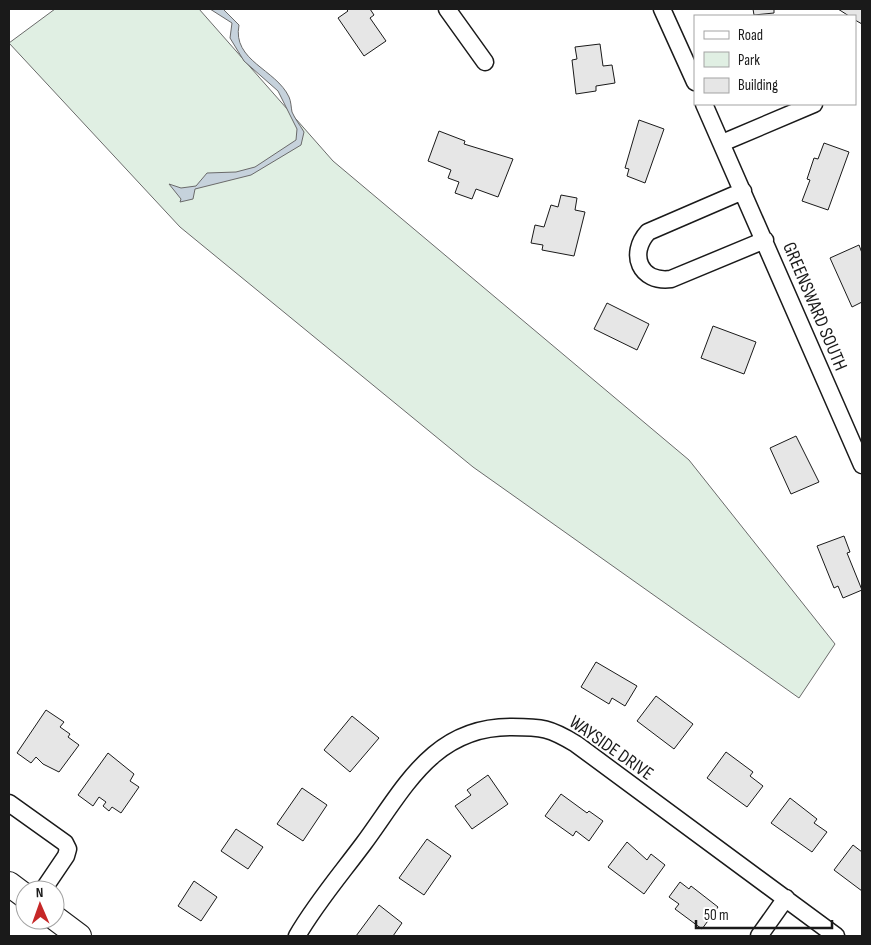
<svg xmlns="http://www.w3.org/2000/svg" width="871" height="945" font-family="'Sofia Sans Condensed',sans-serif">
  <style>
    .green { fill: #e0efe3; stroke: #6a6a6a }
    .water { fill: #c6d2dc; stroke: #6a6a6a }
    .building { fill: #e6e6e6; stroke: #1a1a1a }
    .lines { fill: none; stroke-linecap: round; stroke-linejoin: round }
    .minor-casing { stroke: #1a1a1a; stroke-width: 19 }
    .secondary-casing { stroke: #1a1a1a; stroke-width: 26 }
    .minor { stroke: #fff; stroke-width: 16 }
    .secondary { stroke: #fff; stroke-width: 24 }
    .labels { text-anchor: middle; stroke-width: 4; stroke-linejoin: round; paint-order: stroke }
    .street-label { font-size: 19px; fill: #1a1a1a; stroke: #fff }
  </style>
  <rect width="100%" height="100%" fill="#fff"/>
  <path class="green" d="M55,9H199L333,161L689,460L835,644L799,698L473,467L180,227L9,43Z"/>
  <path class="water" d="M210,9H223L239,25C232,61 276,69 289,97C291,101 291,107 292,112C295,119 300,125 304,132L301,145L251,175L195,189L193,199L180,202L181,199L169,184L181,188L196,186L207,173L236,172L255,167L296,140L297,129L278,91L244,61L230,38L232,23Z"/>
  <path class="building" d="M346,9H370L374,15L370,18L386,41L364,56L338,18L348,11Z
    M753,9H774V13L754,15Z
    M838,9H862V24L855,20V16H849Z
    M600,44L603,66L612,65L615,83L596,86V91L576,94L572,60L577,59L575,47Z
    M639,120L664,129L645,183L627,176L629,169L625,168Z
    M439,131L465,141L464,144L513,159L498,197L476,189L472,199L455,193L459,182L448,178L451,170L428,161Z
    M824,143L849,152L828,210L802,201L810,180L807,179L814,158L818,159Z
    M561,195L577,198L575,210L585,212L574,256L542,250L543,245L531,243L535,225L544,227L551,205L558,207Z
    M859,245L862,253V302L852,307L830,258Z
    M607,303L649,324L637,350L594,329Z
    M713,326L756,342L744,374L701,358Z
    M796,436L819,482L791,494L770,448Z
    M844,536L850,552L847,553L862,590L843,598L838,586L834,588L817,546Z
    M596,662L637,686L625,706L612,698L609,704L581,687Z
    M656,696L693,724L674,749L637,721Z
    M46,710L64,722L60,727L70,734L68,737L79,745L59,772L43,764L36,757L31,763L17,753Z
    M352,716L379,738L350,772L324,750Z
    M726,752L753,772L750,776L763,786L747,807L707,778Z
    M108,753L134,774L130,781L139,787L121,813L112,807L109,811L103,806L106,802L99,797L93,806L78,795Z
    M488,775L508,804L472,829L455,806L471,795L467,790Z
    M302,788L327,805L303,841L277,824Z
    M561,794L587,813L589,811L603,821L589,841L576,831L573,836L545,816Z
    M790,798L817,819L814,823L827,832L812,852L771,823Z
    M236,829L263,847L248,869L221,851Z
    M427,839L451,856L424,895L399,878Z
    M627,842L647,860L651,854L665,865L644,894L608,867Z
    M853,845L862,852V891L834,870Z
    M194,881L217,897L201,921L178,906Z
    M680,882L689,889L691,886L718,907L702,929L675,909L679,904L669,897Z
    M379,905L402,923L393,936H356Z"/>
  <g class="lines">
    <defs>
      <path id="minor" d="M447,9L485,62
        M662,9L695,82
        M704,104L862,465
        M722,143L814,104
        M743,191L648,232C628,254 640,283 671,279L765,240
        M9,803L65,843L68,849L66,856L43,890
        M297,936C316,903 341,874 364,843C404,789 433,726 512,727C542,727 550,728 576,744L836,936
        M759,936L786,898"/>
      <path id="secondary" d="M9,884L25,896
        M55,918L79,936"/>
    </defs>
    <use href="#minor" class="minor-casing"/>
    <use href="#secondary" class="secondary-casing"/>
    <use href="#minor" class="minor"/>
    <use href="#secondary" class="secondary"/>
  </g>
  <g class="labels">
    <g class="street-label">
      <text transform="translate(816 306) rotate(67)" y="7">GREENSWARD SOUTH</text>
      <text transform="translate(612 747) rotate(35)" y="7">WAYSIDE DRIVE</text>
    </g>
  </g>
  <rect width="871" height="945" fill="none" stroke="#1a1a1a" stroke-width="20"/>
  <rect x="694" y="15" width="162" height="90" fill="#ffffff" stroke="#a3a3a3"/>
  <rect x="704" y="31" width="25" height="8" fill="#ffffff" stroke="#a3a3a3"/>
  <text x="738" y="40" font-size="15" fill="#1a1a1a">Road</text>
  <rect x="704" y="52" width="25" height="15" fill="#e0efe3" stroke="#a3a3a3"/>
  <text x="738" y="65" font-size="15" fill="#1a1a1a">Park</text>
  <rect x="704" y="78" width="25" height="15" fill="#e6e6e6" stroke="#a3a3a3"/>
  <text x="738" y="90" font-size="15" fill="#1a1a1a">Building</text>
  <g transform="translate(40 905) rotate(358)"><circle r="24" fill="#ffffff" stroke="#a3a3a3"/>
  <path d="M0-4L9 19L0 12L-9 19Z" fill="#c62828"/>
  <text y="-8" font-size="14" font-weight="bold" text-anchor="middle" fill="#1a1a1a">N</text>
  </g>
  <path d="M696 920v8h136v-8" fill="none" stroke="#1a1a1a" stroke-width="2.5"/>
  <text x="704" y="920" font-size="15" fill="#1a1a1a" stroke="#ffffff" stroke-width="4" paint-order="stroke">50 m</text>
</svg>
